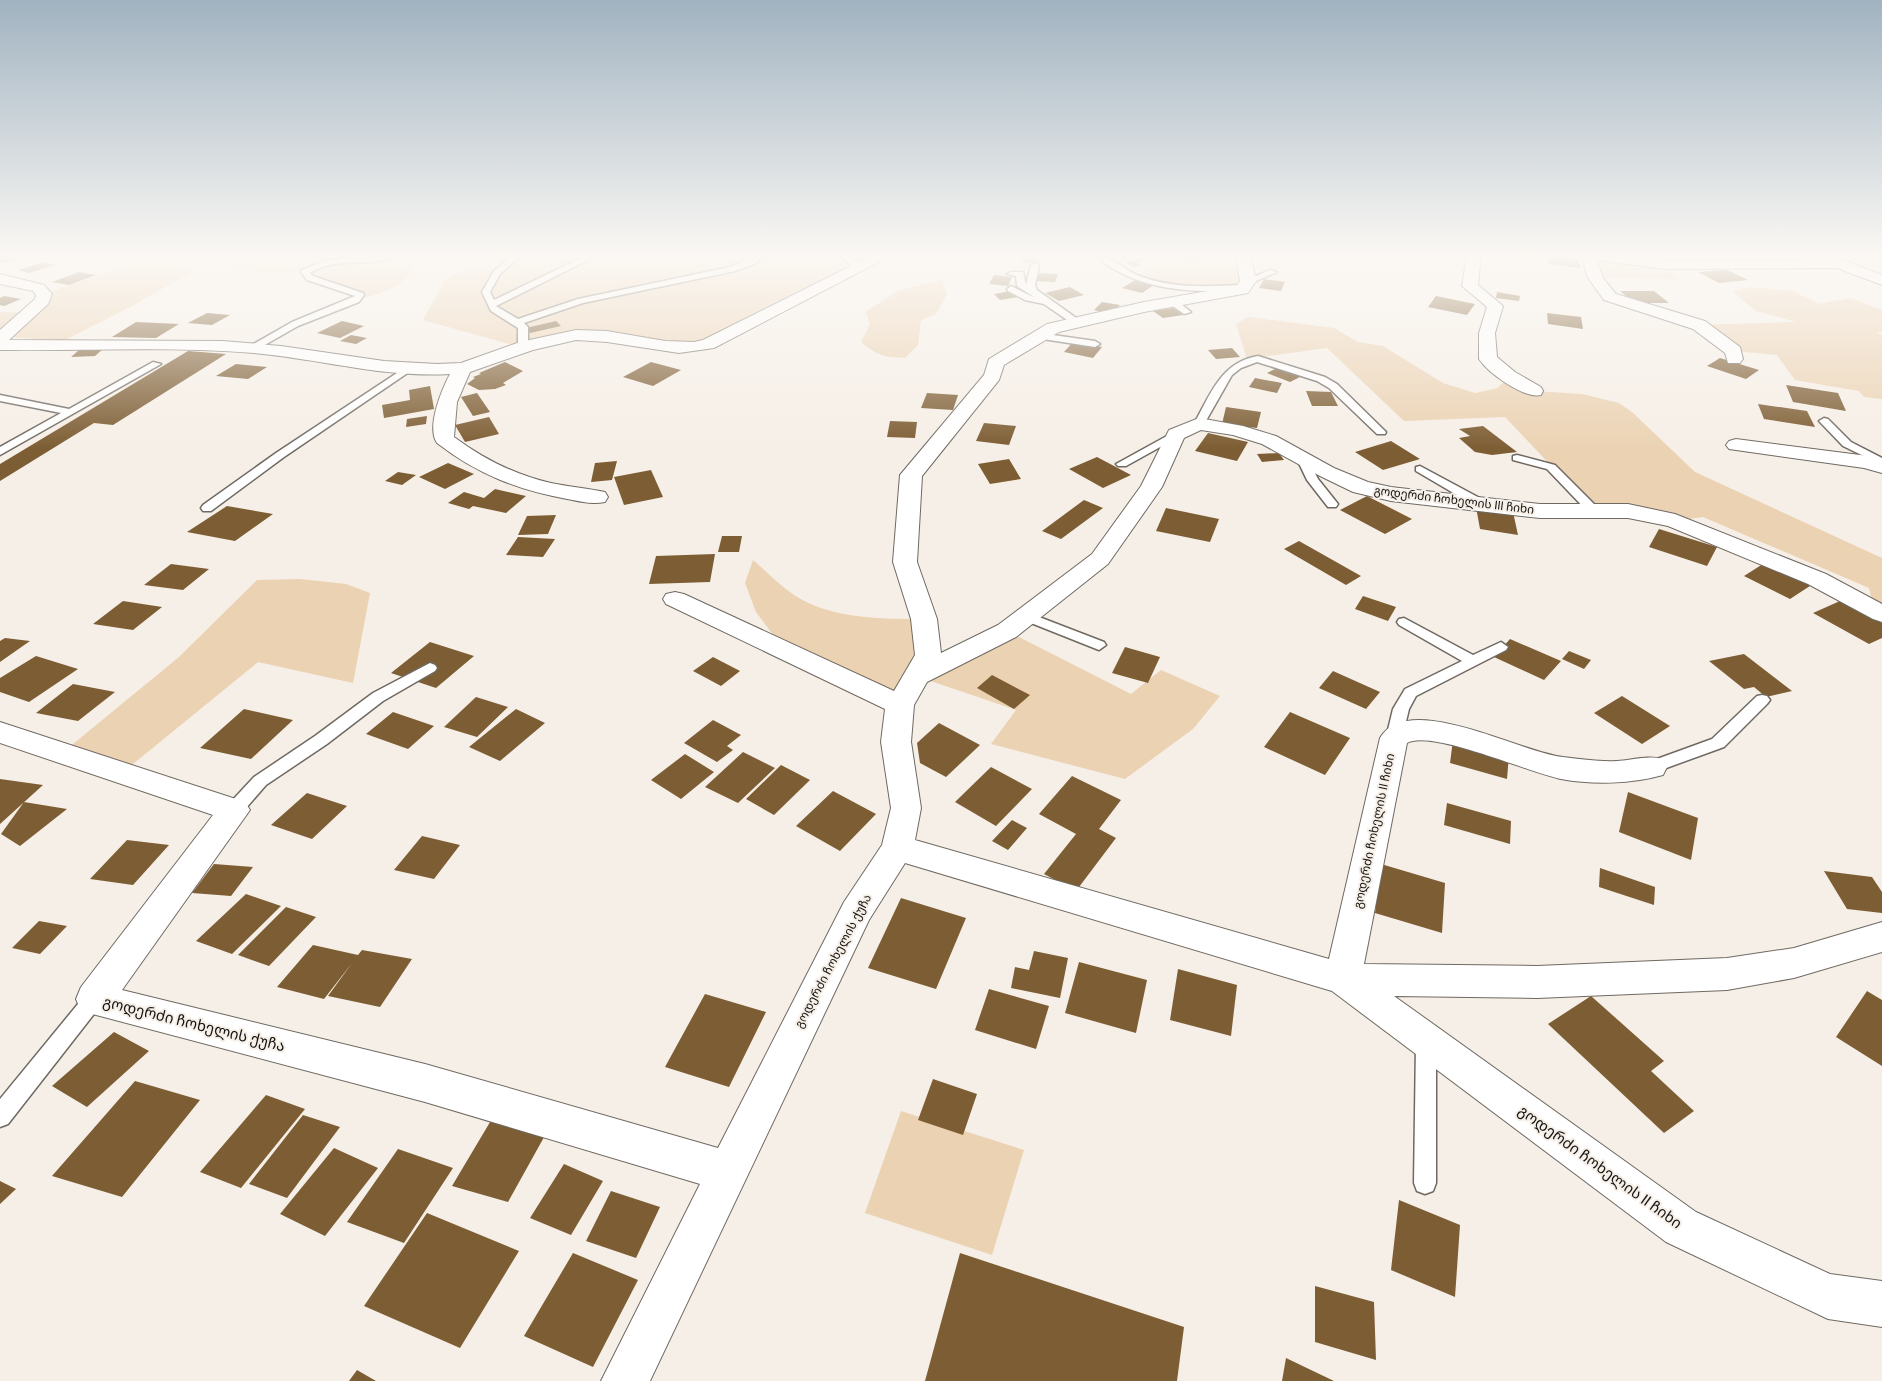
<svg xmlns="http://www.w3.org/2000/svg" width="1882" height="1381" font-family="'Roboto Condensed','Noto Sans Georgian',sans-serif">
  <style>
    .green { fill: #ebd2b3 }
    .building { fill: #7d5d33 }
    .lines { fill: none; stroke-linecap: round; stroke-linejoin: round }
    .service-casing { stroke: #6f6962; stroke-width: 3 }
    .minor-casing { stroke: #6f6962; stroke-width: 2 }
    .service { fill: #fff; fill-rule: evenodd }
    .minor { fill: #fff; fill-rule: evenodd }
    .labels { text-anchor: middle; stroke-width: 4; stroke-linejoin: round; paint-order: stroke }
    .street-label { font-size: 12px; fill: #161412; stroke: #f6efe7 }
    .near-street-label { font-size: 15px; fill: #161412; stroke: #f6efe7 }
  </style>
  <rect width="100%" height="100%" fill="#f6efe7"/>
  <path class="green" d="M244,255H417C409,289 385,291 356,300L360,295L326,283L305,272L266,273L230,266Z
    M491,255H885L691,349L589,335L513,345L423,320L445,280Z
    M1161,255H1346L1359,257V266L1290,262L1265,266L1247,264L1245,288H1179L1140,279L1146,268Z
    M1594,255L1667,265L1678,279L1597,278Z
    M140,261L196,269L134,305L63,341L8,337L0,334V312L29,313L44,294Z
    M942,280L947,294L936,314L921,320L918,345L905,358C884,357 878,356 861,342L870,324L866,312L897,291Z
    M1747,287L1793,291L1819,304L1851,298L1882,310V332H1876L1882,335V399L1864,397L1859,391L1795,380L1777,355L1734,351L1699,325L1797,322L1756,311L1733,292Z
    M1248,317L1334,328L1358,342L1383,346L1443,383L1475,393L1498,388L1509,376L1534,391L1582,394L1619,403L1632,412L1695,472L1882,558V614L1874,609L1869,588L1703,517L1675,521L1594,511L1505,417L1404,421L1327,348L1247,359L1236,324Z
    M753,560C766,571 779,585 794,595C831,619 881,619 924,619L917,675L1007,631L1131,694L1161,670L1220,696L1193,729L1125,779L991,744L1016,710L916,676L900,705L785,651L756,612L745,583Z
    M300,579L346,584L370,593L353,683L258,662L122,773L62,753L179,657L257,580Z
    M901,1111L1024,1150L992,1255L865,1213Z"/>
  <path class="building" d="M12,255H34V256L2,263L0,261V258Z
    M1101,255H1125L1126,258H1102Z
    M1181,255H1203L1200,260L1180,258Z
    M1036,256L1040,262L1024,263L1019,257Z
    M1555,256L1578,259L1581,268L1548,264L1547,258L1556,259Z
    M1138,258L1145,260L1137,263L1142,265L1134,267L1125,263Z
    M44,262L55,265L29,273L18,270Z
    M1727,270L1748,280L1719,283L1698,272Z
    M79,272L96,275L69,285L52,282Z
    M1039,273L1058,274L1055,282L1035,281Z
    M994,275L1012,277L1008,286L989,284Z
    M1264,279L1285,282L1281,291L1259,288Z
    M1135,280L1154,285L1142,293L1122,288Z
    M1070,287L1084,295L1059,301L1045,293Z
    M1011,291L1018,297L1000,300L994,294Z
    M1620,291H1654L1669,303H1634Z
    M1497,292L1520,296L1519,301L1496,298Z
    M4,296L21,299L4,306L0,305V298Z
    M1436,296L1475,304L1467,315L1428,307Z
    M1102,302L1120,305L1111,314L1094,310Z
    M1173,308L1183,315L1163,318L1153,311Z
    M207,313L230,315L212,325L188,323Z
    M1547,313L1581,317L1583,329L1548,324Z
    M342,321L364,326L340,338L317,333Z
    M556,321L561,326L530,333L526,328Z
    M136,322L179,324L156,338L112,337Z
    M351,335L367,338L356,344L340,341Z
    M1073,342L1102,347L1093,358L1064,352Z
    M1232,348L1240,357L1216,359L1208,350Z
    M103,349L95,356L71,357L79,350Z
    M188,351L226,354L113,425L94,423L0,481V464Z
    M1720,358L1759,370L1746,379L1707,366Z
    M505,362L523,371L503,383L506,385L495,389L479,390L467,384L475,378L473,377L481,374L479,373Z
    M651,362L681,370L653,386L623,377Z
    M236,364L267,367L248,379L216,376Z
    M1279,367L1302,376L1290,382L1267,373Z
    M1255,378L1282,383L1277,393L1249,387Z
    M1786,385L1838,393L1846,411L1793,402Z
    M430,386L434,409L384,418L382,405L410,400L409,390Z
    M1306,391L1331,392L1338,406H1312Z
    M477,393L490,412L473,416L461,397Z
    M927,393L958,395L953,410L921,408Z
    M1758,404L1807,411L1815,427L1764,419Z
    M1226,407L1261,412L1257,428L1222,424Z
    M427,416L426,424L406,427L407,419Z
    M489,417L499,434L465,442L455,425Z
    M890,421L917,422L915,438L887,437Z
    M984,423L1016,426L1009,445L976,441Z
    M1483,426L1517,452L1492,455L1475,452L1459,438L1470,436L1459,429Z
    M1208,433L1248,442L1237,461L1195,451Z
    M1391,441L1420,459L1383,470L1355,452Z
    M1279,453L1284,460L1262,462L1257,454Z
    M1097,457L1131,475L1103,488L1069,469Z
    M1009,459L1021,479L990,484L978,464Z
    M617,461L612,480L591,482L595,463Z
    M448,463L474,474L445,489L419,477Z
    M651,470L663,497L624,505L614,477Z
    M398,472L416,475L402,485L385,481Z
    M495,489L526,496L506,513L473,506L469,509L448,503L464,492L484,498Z
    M1367,496L1412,519L1385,534L1340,510Z
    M1084,500L1103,508L1061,539L1042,531Z
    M227,506L273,514L235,541L187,532Z
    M1476,507L1513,512L1518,535L1480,529Z
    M1166,508L1219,519L1210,542L1156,531Z
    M556,515L548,534L518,535L527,516Z
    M1659,529L1717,547L1707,566L1649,547Z
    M722,536H742L739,552H718Z
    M518,537L555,539L543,557L506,555Z
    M1299,541L1361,576L1346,585L1284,549Z
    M715,554L710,582L649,584L656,556Z
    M1766,562L1813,584L1790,599L1744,576Z
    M171,564L209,569L183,590L144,585Z
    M1363,596L1396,607L1388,621L1355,609Z
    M123,601L162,607L133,630L93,624Z
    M1840,601L1882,623V638L1869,644L1813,613Z
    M5,638L30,641L0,662V641Z
    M1510,639L1561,661L1544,680L1494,657Z
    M430,642L474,656L436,688L391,673Z
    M1125,647L1160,657L1148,683L1112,673Z
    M1569,651L1591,660L1584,669L1562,659Z
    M1744,654L1792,691L1766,697L1754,687L1744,689L1709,661Z
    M36,656L78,669L29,702L0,692V678Z
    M713,657L740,671L721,686L693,671Z
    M1333,671L1380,692L1366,709L1319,688Z
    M992,675L1030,695L1014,709L977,688Z
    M73,684L115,692L78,721L36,713Z
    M1622,696L1670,726L1642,744L1594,713Z
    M476,697L508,707L477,737L444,727Z
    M244,709L293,720L251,759L200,748Z
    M516,709L545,723L500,761L469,747Z
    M393,712L434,726L408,749L366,734Z
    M1290,712L1350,738L1325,775L1264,747Z
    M713,720L741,735L727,746L733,750L717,762L684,743Z
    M939,723L980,745L946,777L920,763L917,743Z
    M1453,740L1509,755L1507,779L1450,763Z
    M743,752L775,768L738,803L705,787Z
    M685,754L714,772L681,799L651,780Z
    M781,765L810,780L774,815L746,799Z
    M991,767L1032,789L996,826L955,802Z
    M1072,776L1121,800L1099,829L1116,838L1076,891L1044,874L1076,834L1039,814Z
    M0,779L43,785L0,824Z
    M833,791L876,814L840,851L796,826Z
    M1628,792L1698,818L1691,860L1619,832Z
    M307,793L347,806L312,839L271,825Z
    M24,802L67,809L20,846L1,834Z
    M1447,803L1511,821L1510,844L1444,825Z
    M1012,820L1027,828L1008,850L992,841Z
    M422,836L460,845L434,879L394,870Z
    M127,840L169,845L133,885L90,879Z
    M214,864L253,867L231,896L192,893Z
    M1381,864L1445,883L1442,933L1375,913Z
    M1600,868L1655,887L1654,905L1599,887Z
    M1824,871L1872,877L1882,892V913L1847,909Z
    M246,894L281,906L232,954L196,941Z
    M901,898L966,918L936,989L868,968Z
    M286,907L316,917L269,966L238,955Z
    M39,921L67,926L40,954L12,948Z
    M313,945L358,955L362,950L412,959L380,1007L328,996L352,963L324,999L277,987Z
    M1034,951L1068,958L1060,998L1011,988L1015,967L1029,970Z
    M1079,962L1147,980L1136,1033L1065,1013Z
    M1178,969L1237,985L1231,1036L1170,1020Z
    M989,989L1049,1006L1036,1049L975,1030Z
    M1867,991L1882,1000V1066L1836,1037Z
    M705,994L766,1012L729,1087L665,1067Z
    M1591,996L1664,1061L1651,1071L1694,1111L1664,1133L1548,1024Z
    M114,1032L149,1051L87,1107L52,1086Z
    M933,1079L977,1094L963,1135L918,1120Z
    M135,1081L200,1100L122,1197L52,1176Z
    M266,1095L305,1109L241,1188L200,1172Z
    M499,1107L553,1121L508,1202L452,1186Z
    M303,1115L340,1127L287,1198L249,1184Z
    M334,1148L378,1168L325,1236L280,1214Z
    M398,1149L453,1168L404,1243L347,1222Z
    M564,1164L603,1181L571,1235L530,1218Z
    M0,1181L16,1189L0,1204Z
    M611,1191L660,1207L636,1258L586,1241Z
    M1399,1200L1460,1225L1455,1297L1391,1270Z
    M427,1213L519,1251L460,1348L364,1306Z
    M573,1253L638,1280L593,1367L524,1336Z
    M960,1253L1184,1327L1177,1381H925Z
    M1315,1286L1374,1302L1376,1360L1315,1342Z
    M1286,1358L1334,1381H1282Z
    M357,1370L376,1381H349Z"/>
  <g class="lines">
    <defs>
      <path id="service" d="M371,255H398C374,269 338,255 310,273L313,276L363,293L364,295L359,302L298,326L256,350H250V346L292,322L355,296L307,280L301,272L302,270L324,261Z
        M513,255H522L500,274L490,292L494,300L587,255H598L496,306L518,319L578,299L730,267L756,255L763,257L754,264L735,271L583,303L524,323L528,327V347L523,350L518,347V328L491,311L482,292L494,271Z
        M839,255H849L864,268L857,270Z
        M1106,258C1117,261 1126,270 1137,275C1168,288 1205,287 1238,285L1242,288L1238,291C1190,292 1143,291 1103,262L1102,260Z
        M1035,263L1039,265L1035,285L1037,290L1079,320V324H1073L1044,304L1025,300L1008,291L1007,289L1011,286L1031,296L1034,297L1017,286L1016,276L1007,274L1011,272H1023L1026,285L1031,265Z
        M1270,270L1277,272L1251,283L1244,281Z
        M1170,300H1176L1191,312L1184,314L1170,304Z
        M1039,333L1095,341L1100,344L1095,347L1036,338L1034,336Z
        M1258,356L1325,377L1337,384L1386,432L1385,434H1377L1329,388L1317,381L1257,362L1241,368L1232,375L1203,426H1195L1194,424C1210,395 1221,362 1258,356Z
        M153,362L161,364L0,455V447L61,413L0,401V395L69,409Z
        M406,367L409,368V372L284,457L211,511H203L201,508L203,505L276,453Z
        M1824,418L1828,419L1851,442L1882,458V465L1843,446L1819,421Z
        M1176,431L1181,434L1180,436L1126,466H1118L1116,464Z
        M1302,454L1306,455L1318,479L1338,504L1336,507H1328L1307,480L1296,457Z
        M1517,455L1555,465L1598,508L1600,511L1598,514H1590L1547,469L1513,460V456Z
        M1420,466L1487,502L1489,505L1483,509L1479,508L1416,471V467Z
        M1026,612L1104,642L1106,645L1099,650L1094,648L1021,619L1019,616Z
        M1404,618L1473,655L1501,642L1508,647L1506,650L1416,696L1409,709L1402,738L1400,742H1388L1386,738L1393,709L1405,689L1462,661L1399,625L1397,622L1399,619Z
        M430,663L435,665L437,668L435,671L383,701L327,744L266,785L240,815L234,816L228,815L226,810L228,805L254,777L315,736L373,693Z
        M1762,695L1767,696L1770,700L1767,704L1724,747L1658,771H1646L1644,767L1646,763L1712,739L1757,696Z
        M94,990L101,993L104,999L101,1005L8,1124L0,1127V1099L87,993Z
        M1426,1032L1433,1035L1436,1042V1183L1433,1191L1425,1194L1417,1191L1414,1183L1416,1042L1419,1035Z"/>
      <path id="minor" d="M873,255H892L714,348L679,353L607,342L576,340L533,350L470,372L457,402L454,437C484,459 515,475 551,483C569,487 587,488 605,492L608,497L605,502C592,505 579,501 567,499C518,490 477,474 437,443C426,427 442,389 450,374C384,378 320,359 254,353C170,346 85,351 0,350V330L35,299L36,295L33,291L0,284V274L44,285L52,294L48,304L9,340L223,341L281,346L384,361L437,364L461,363L520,342L576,330L607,331L665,341L694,342L703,340Z
        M1236,255H1250L1256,281L1248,293L1144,312L1059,332L1004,365L999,380L922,476L917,562L937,619L941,653L998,625L1092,554L1141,486L1169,430L1199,418L1243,426L1276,436L1334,468L1368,482L1391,487L1540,504H1628L1675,514L1826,574L1882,604V622L1873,619L1808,584L1668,526L1628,518H1540L1391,501L1353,492L1320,476L1262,444L1233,435L1201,430L1184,438L1162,487L1108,564L1016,637L927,682L914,705L911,742L921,808L915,840L1329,959L1380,738C1408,690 1521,753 1563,757C1581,759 1600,762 1617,761C1633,760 1647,755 1663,759L1667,767L1663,775C1631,784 1593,785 1561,779C1530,773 1431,729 1407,743L1364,964L1537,966L1727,958L1794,948L1882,922V952L1794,978L1727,990L1537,998L1394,996L1696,1212L1830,1274L1882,1281V1327L1828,1319L1666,1242L1332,991L905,863L869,920L650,1381H601L700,1184L425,1102L81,1011L76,999L81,987L213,815L0,743V722L245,802L250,810L122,990L425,1064L718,1148L844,902L882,845L891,808L881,742L885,709L666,604L663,599L666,594L675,592L684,594L894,691L915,655L911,619L893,562L900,475L984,375L989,359L1047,324L1144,302L1237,286L1240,281Z
        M1467,255H1481L1478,285L1503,306L1495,333L1497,357L1515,372L1541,387L1543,391L1541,395C1524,399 1488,373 1479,359V333L1487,307L1462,286Z
        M1581,255H1630L1667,261L1814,260V255H1830L1882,275V285L1837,268L1667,269L1596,260L1603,278L1616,294L1705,321L1740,347L1743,359L1740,363H1728L1725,353L1693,329L1604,300L1588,278Z
        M1736,439L1868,456L1882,460V473L1864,468L1729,449L1726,445L1729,441Z"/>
    </defs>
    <use href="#service" class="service-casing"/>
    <use href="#minor" class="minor-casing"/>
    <use href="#service" class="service"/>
    <use href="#minor" class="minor"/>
  </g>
  <linearGradient id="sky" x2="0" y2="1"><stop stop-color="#a1b3c1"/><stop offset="0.57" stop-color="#fbf8f4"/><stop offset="1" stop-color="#fbf8f4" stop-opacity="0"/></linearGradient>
  <rect width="1882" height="449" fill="url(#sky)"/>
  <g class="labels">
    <g class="street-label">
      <text transform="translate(1454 500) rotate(7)" y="4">გოდერძი ჩოხელის III ჩიხი</text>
      <text transform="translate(1374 831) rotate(-78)" y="4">გოდერძი ჩოხელის II ჩიხი</text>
      <text transform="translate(833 961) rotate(-62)" y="4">გოდერძი ჩოხელის ქუჩა</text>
    </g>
    <g class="near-street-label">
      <text transform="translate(194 1024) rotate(14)" y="5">გოდერძი ჩოხელის ქუჩა</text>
      <text transform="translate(1600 1167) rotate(36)" y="5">გოდერძი ჩოხელის II ჩიხი</text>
    </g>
  </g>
</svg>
